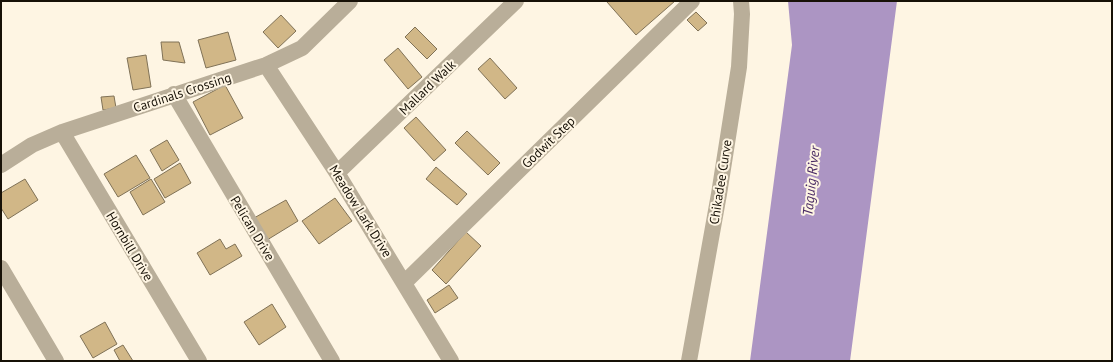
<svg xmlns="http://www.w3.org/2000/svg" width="1113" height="362" font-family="'PT Sans',sans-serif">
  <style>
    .water { fill: #ac95c3 }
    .building { fill: #d1b787; stroke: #807257 }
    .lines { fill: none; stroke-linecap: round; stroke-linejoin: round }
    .minor { stroke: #b9ae99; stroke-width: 16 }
    .labels { text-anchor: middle; stroke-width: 4; stroke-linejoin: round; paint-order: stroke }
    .street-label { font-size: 13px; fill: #171107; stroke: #fef5e3 }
    .water-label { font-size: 14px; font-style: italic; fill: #4a2b64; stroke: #fef5e3 }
  </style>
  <rect width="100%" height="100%" fill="#fef5e3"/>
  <path class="water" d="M788,1H897L850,361H750L792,45Z"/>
  <path class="building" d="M608,1H675L636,35L607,2Z
    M696,12L707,23L698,31L687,20Z
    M281,15L296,31L278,48L263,32Z
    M415,27L437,49L427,59L405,37Z
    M228,32L236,60L206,68L198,40Z
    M161,42H179L185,63L163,60Z
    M398,48L422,77L408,89L384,60Z
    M146,55L151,87L133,90L127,58Z
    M490,58L517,88L505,99L478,69Z
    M225,85L243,118L210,135L193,102Z
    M114,96L116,108L103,110L101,97Z
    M416,117L446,150L434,161L404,128Z
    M467,131L500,163L488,175L455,143Z
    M167,140L179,160L162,171L150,150Z
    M136,155L150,178L118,197L104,174Z
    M180,163L191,183L165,198L154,179Z
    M436,167L467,194L457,205L426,179Z
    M25,179L38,200L8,219L1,208V193Z
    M151,179L165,202L143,215L130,192Z
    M335,198L352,221L319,244L302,221Z
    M286,200L298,221L267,240L254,218Z
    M466,232L481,246L446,284L432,270Z
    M220,239L226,249L235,244L242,256L210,275L197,253Z
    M449,285L458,298L435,313L427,300Z
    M272,304L286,327L259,345L244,322Z
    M105,322L117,344L93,358L80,336Z
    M123,345L133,361H120L114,350Z"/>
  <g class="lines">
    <path class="minor" d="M266,65L337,173L451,361
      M174,94L332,361
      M62,132L199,361
      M1,165L32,145L62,132L266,65L302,48L350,1
      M337,173L516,1
      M1,268L56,361
      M405,282L692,1
      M689,361L719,194L739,67L742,14L741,1"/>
  </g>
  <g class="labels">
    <g class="street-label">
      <text transform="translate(427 87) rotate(-44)" y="5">Mallard Walk</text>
      <text transform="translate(182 92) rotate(-18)" y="5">Cardinals Crossing</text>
      <text transform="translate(548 142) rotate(-44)" y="5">Godwit Step</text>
      <text transform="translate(720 182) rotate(-81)" y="5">Chikadee Curve</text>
      <text transform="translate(361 211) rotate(58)" y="5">Meadow Lark Drive</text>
      <text transform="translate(253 228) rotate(59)" y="5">Pelican Drive</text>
      <text transform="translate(130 246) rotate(59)" y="5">Hornbill Drive</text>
    </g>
    <g class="water-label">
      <text transform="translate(811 181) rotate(-84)" y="5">Taguig River</text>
    </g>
  </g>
  <rect width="1113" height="362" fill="none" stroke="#171107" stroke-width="4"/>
</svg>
